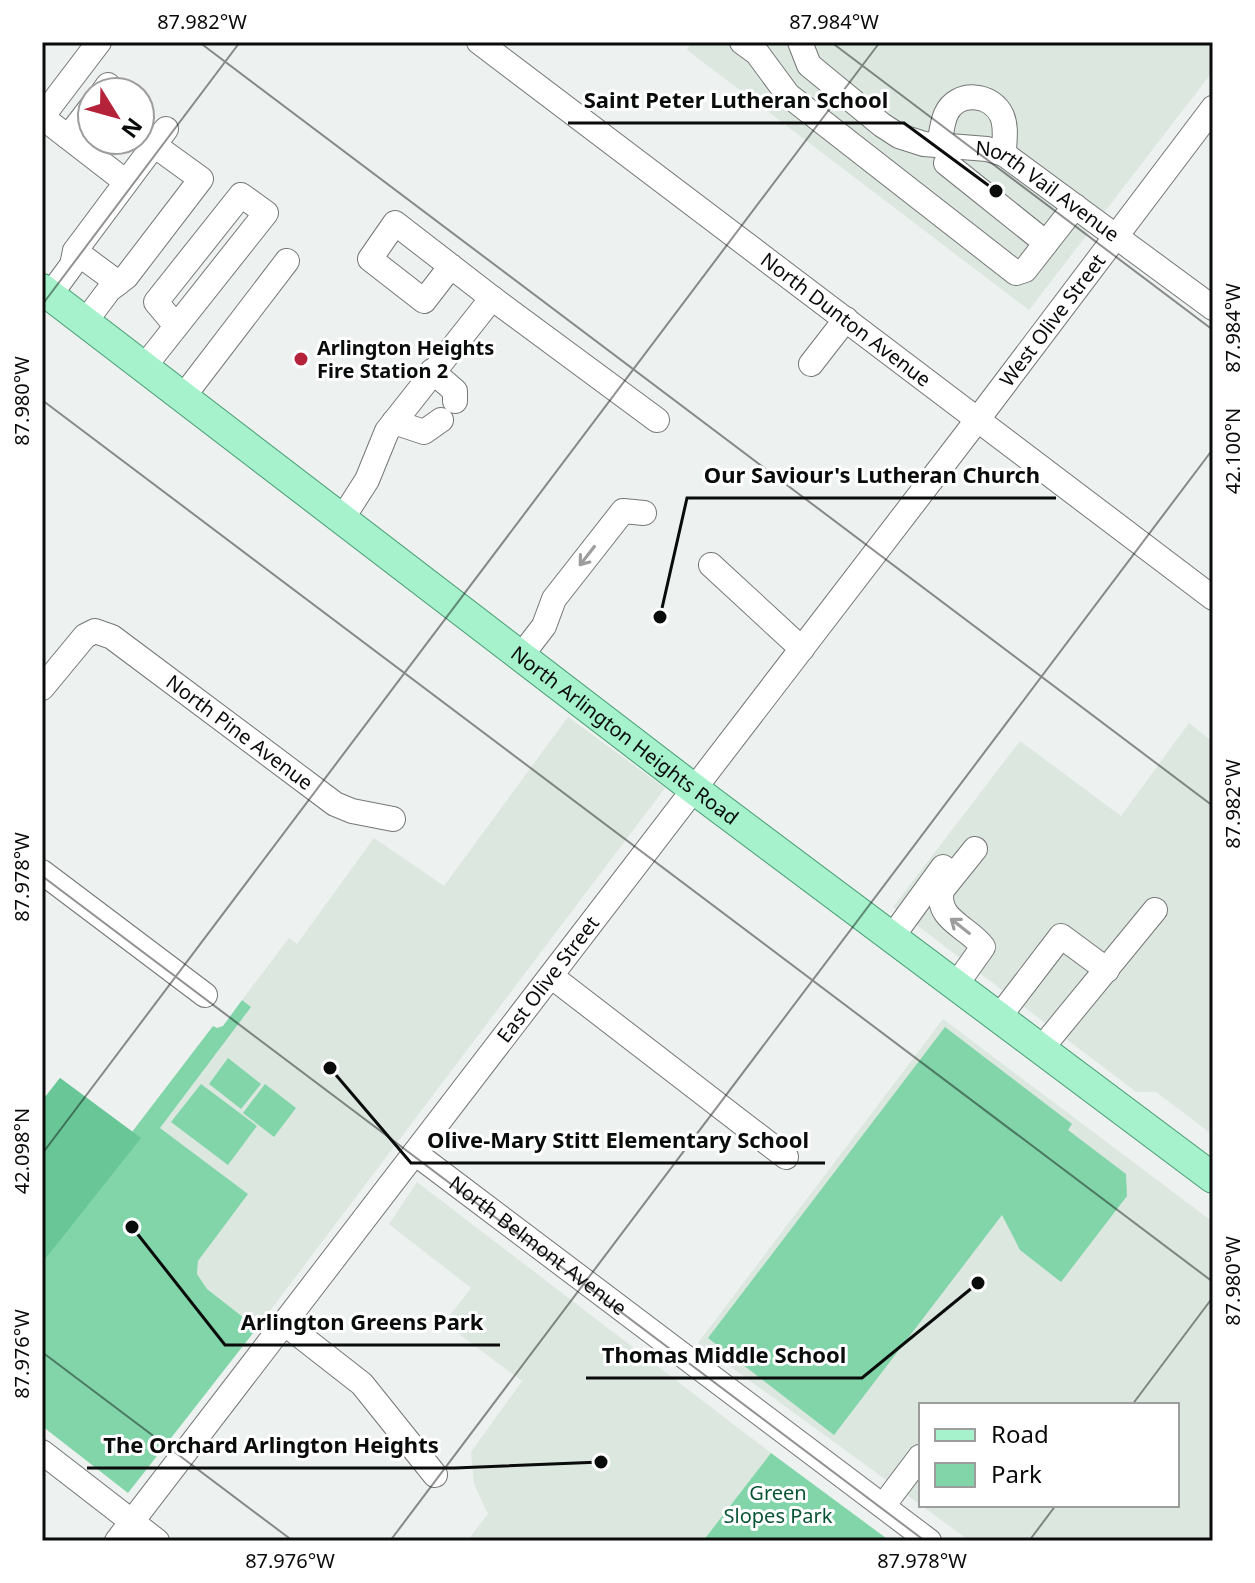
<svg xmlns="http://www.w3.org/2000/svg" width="1255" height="1583" font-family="'Noto Sans',sans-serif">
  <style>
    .built { fill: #dce7e0; fill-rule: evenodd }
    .green { fill: #81d5a9 }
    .forest { fill: #68c697 }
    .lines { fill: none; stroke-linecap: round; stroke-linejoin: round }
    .minor-casing { stroke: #747775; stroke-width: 26 }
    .major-casing { stroke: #489c74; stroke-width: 32 }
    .minor { stroke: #fff; stroke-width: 24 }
    .major { stroke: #a5f2cd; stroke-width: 30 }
    .oneway { stroke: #9d9d9d }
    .ticks { fill: none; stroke: #0a0b0b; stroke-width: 2; stroke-opacity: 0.45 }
    .poi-dot { fill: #b5233b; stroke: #fff; stroke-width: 3 }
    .labels { text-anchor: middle; stroke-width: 6; stroke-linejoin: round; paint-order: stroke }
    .street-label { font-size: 20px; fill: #0a0b0b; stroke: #fff }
    .poi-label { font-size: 20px; font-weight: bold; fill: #0a0b0b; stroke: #fff; text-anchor: start }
    .park-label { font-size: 20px; fill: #085536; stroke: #fff }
    .leader { fill: none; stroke: #0a0b0b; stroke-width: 3 }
    .callout-dot { fill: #0a0b0b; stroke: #fff; stroke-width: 3 }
    .callout-label { font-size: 22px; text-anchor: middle; font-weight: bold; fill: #0a0b0b; stroke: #fff; stroke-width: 6; stroke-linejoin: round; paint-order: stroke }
    .neatline { fill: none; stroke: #0a0b0b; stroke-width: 3 }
    .ticks-label { font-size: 20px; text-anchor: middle; fill: #0a0b0b }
  </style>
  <rect width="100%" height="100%" fill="#edf1ef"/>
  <path class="built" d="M691,42H1207L1213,46V71L1029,310L687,50Z
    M568,717L665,788L257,1328L207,1289L197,1274L198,1261L247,1194L160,1128L250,1007L242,1000L289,938L297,944L374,838L444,886Z
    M1189,723L1213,742V1135L1156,1092H1136L893,907L1020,741L1121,816Z
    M943,1019L1213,1222V1541H970L698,1343ZM921,1405H1177V1505H921Z
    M417,1182L771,1453L703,1541H467L488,1514L474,1484L471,1452L522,1381L444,1323L471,1288L389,1224Z"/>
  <path class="green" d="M242,1000L251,1007L160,1128L248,1194L198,1261L197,1274L207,1289L257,1328L128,1493L42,1426V1101L60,1078L132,1132L213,1026L217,1028L223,1026Z
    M945,1027L1072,1124L1068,1130L1126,1174L1127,1196L1061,1282L1020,1250L1002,1215L834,1435L708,1338Z
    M228,1058L261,1084L241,1109L209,1084Z
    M201,1084L257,1126L228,1165L171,1122Z
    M265,1084L296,1108L274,1137L243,1113Z
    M771,1453L890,1541H703Z"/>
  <path class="forest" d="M60,1078L141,1138L42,1263V1101Z"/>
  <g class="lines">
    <defs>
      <g id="minor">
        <path id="s1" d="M479,42L1213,598"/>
        <path d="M742,42L757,53L788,95L1016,273L1025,270L1075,206"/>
        <path id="s2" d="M800,42L809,65L882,125L899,136L924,144L987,149L1004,154L1213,308"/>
        <path d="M103,92L108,85"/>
        <path d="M42,117L126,182"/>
        <path d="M42,117L99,42"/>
        <path d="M68,137L92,106"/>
        <path d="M939,145C941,136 942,123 946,114C957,90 992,93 1002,116C1007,128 1004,141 1004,154"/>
        <path d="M946,163L1046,243"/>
        <path d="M75,251L118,283"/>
        <path d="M451,266L424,301L370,259L395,223L492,298"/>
        <path d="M50,295L72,265L75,251L166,129"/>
        <path d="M85,322L109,290L126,277L201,179L154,145"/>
        <path d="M811,364L846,319"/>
        <path d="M144,367L266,213L241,195L156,302L176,326"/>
        <path d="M432,371L455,391V401"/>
        <path d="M183,397L287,261"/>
        <path d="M394,422L424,432L441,420"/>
        <path d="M342,519L367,480L387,431L492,298L657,420"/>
        <path d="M711,565L802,649"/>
        <path d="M521,656L544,626L554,599L623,511L644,513"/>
        <path id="s3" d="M42,688L85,636L95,631L112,637L335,804L352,811L393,819"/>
        <path d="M42,872L205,995"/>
        <path d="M892,937L943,867"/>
        <path d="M551,976L786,1157"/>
        <path d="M956,985L983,947C969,927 935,920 942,890L975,849"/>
        <path d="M999,1017L1061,936L1107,970"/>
        <path d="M1041,1049L1155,910"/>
        <path id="s4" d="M415,1153L929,1541"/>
        <path d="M284,1323L362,1384L435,1475"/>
        <path d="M42,1452L157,1541"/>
        <path d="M883,1506L920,1457"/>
        <path id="s5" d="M117,1541L978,419L1213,108"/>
      </g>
      <g id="major">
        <path id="s6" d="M42,289L694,789L1213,1178"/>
      </g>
    </defs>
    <use href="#minor" class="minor-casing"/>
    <use href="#major" class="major-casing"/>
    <use href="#minor" class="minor"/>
    <use href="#major" class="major"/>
  </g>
  <defs><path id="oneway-shaft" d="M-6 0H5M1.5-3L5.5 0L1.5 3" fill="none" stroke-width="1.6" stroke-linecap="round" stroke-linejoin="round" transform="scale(2)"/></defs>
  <g class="oneway">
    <use href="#oneway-shaft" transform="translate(587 556) rotate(128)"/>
    <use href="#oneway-shaft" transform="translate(960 926) rotate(-142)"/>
  </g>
  <path class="ticks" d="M199,42L1213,806M831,42L1213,330M42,305L240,42M42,400L1213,1282M42,876L925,1541M42,1154L880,42M42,1352L293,1541M1132,1405L1213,1297M390,1541L1213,449M1029,1541L1056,1505"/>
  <circle class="poi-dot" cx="301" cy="359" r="8"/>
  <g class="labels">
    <g class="street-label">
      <text dy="7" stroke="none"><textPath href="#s2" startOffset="302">North Vail Avenue</textPath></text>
      <text dy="7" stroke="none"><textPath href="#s1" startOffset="460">North Dunton Avenue</textPath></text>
      <text dy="7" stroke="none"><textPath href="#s5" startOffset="1538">West Olive Street</textPath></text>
      <text dy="7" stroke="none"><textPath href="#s3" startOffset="256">North Pine Avenue</textPath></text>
      <text dy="7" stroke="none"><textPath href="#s6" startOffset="734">North Arlington Heights Road</textPath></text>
      <text dy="7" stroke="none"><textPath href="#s5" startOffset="708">East Olive Street</textPath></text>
      <text dy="7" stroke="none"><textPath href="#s4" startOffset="154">North Belmont Avenue</textPath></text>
    </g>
    <g class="poi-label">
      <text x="317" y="355">Arlington Heights<tspan x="317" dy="23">Fire Station 2</tspan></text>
    </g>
    <g class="park-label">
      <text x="778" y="1500">Green<tspan x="778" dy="23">Slopes Park</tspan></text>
    </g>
  </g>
  <path class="leader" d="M996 191L904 123H568M660 617L687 498H1056M330 1068L411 1163H825M132 1227L225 1345H500M978 1283L862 1378H586M601 1462L455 1468H87"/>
  <g class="callout-dot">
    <circle cx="996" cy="191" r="8"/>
    <circle cx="660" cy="617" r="8"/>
    <circle cx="330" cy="1068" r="8"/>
    <circle cx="132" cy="1227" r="8"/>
    <circle cx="978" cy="1283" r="8"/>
    <circle cx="601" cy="1462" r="8"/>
  </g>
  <g class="callout-label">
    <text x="736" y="108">Saint Peter Lutheran School</text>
    <text x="872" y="483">Our Saviour's Lutheran Church</text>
    <text x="618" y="1148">Olive-Mary Stitt Elementary School</text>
    <text x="362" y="1330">Arlington Greens Park</text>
    <text x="724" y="1363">Thomas Middle School</text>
    <text x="271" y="1453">The Orchard Arlington Heights</text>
  </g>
  <rect width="1255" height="1583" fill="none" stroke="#ffffff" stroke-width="88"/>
  <rect x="919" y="1403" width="260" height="104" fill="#ffffff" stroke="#9d9d9d" stroke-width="2"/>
  <rect x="935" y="1429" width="40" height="12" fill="#a5f2cd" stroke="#9d9d9d" stroke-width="2"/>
  <text x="991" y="1443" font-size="24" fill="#0a0b0b">Road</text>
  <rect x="935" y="1463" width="40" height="24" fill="#81d5a9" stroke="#9d9d9d" stroke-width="2"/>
  <text x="991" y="1483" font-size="24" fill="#0a0b0b">Park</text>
  <g transform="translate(116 116) rotate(127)"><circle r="38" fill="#ffffff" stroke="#9d9d9d" stroke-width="2"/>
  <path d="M0-6L14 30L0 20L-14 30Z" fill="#b5233b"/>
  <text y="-12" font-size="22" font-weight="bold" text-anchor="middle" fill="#0a0b0b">N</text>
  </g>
  <rect x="44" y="44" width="1167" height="1495" class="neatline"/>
  <g class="ticks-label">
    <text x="202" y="29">87.982°W</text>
    <text x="834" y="29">87.984°W</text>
    <text transform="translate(1233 328) rotate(-90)" y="7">87.984°W</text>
    <text transform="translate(22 401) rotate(-90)" y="7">87.980°W</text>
    <text transform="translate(1233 451) rotate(-90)" y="7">42.100°N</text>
    <text transform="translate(1233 804) rotate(-90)" y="7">87.982°W</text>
    <text transform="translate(22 877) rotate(-90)" y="7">87.978°W</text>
    <text transform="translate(22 1151) rotate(-90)" y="7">42.098°N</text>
    <text transform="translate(1233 1281) rotate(-90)" y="7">87.980°W</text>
    <text transform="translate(22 1354) rotate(-90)" y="7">87.976°W</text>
    <text x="290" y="1568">87.976°W</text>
    <text x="922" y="1568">87.978°W</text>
  </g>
</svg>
